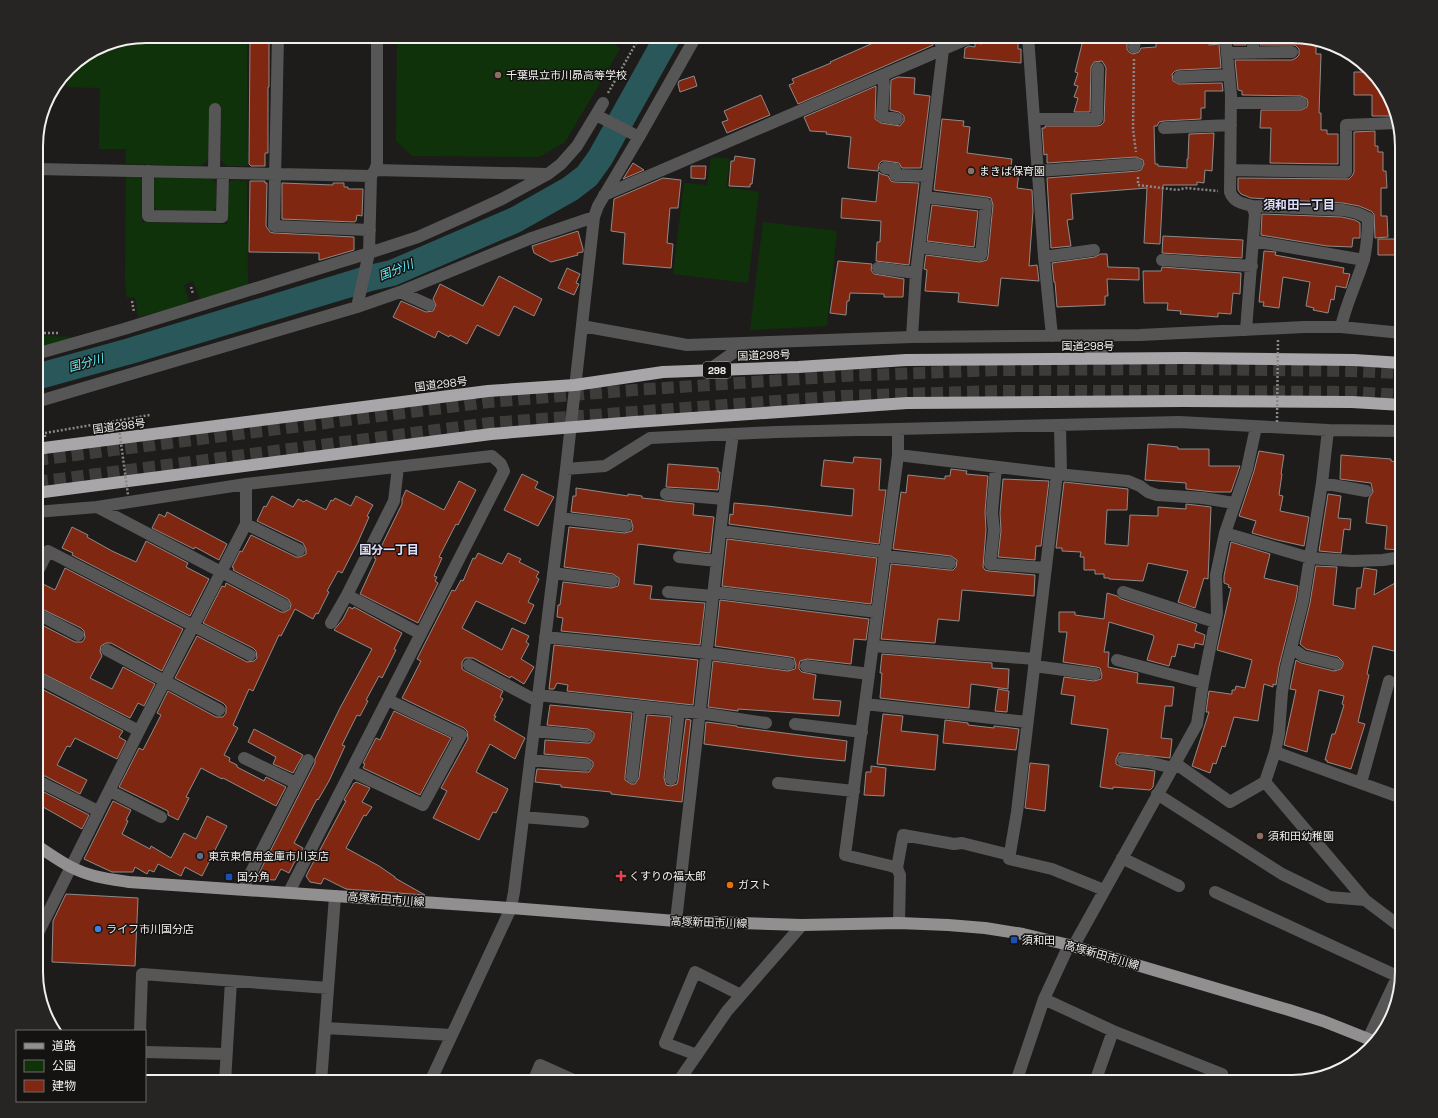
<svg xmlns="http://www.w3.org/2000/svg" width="1438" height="1118" font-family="'Space Grotesk','Noto Sans JP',sans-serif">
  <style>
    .green { fill: #10320a }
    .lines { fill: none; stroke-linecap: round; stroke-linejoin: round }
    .river { stroke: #29575a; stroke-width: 26 }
    .building { fill: #802711; stroke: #8e8a89 }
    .highway-tunnel { stroke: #3e3c3a; stroke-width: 12; stroke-dasharray: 12 6; stroke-linecap: butt }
    .path { stroke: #8a8887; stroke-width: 2.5; stroke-dasharray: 2 2; stroke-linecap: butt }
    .minor { stroke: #575657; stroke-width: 12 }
    .major { stroke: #928f91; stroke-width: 12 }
    .highway { stroke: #a9a6a9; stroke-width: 12 }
    .path-bridge { stroke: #8a8887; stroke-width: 2.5; stroke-dasharray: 2 2; stroke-linecap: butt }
    .education-dot { fill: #8d6e63; stroke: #151311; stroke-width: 1.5 }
    .service-dot { fill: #5c6f8a; stroke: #151311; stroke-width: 1.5 }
    .health-dot { fill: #e0444e; stroke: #151311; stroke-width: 1.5 }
    .transit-dot { fill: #1a4fb4; stroke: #151311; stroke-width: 1.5 }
    .food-dot { fill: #e8710a; stroke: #151311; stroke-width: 1.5 }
    .shop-dot { fill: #3f7fe0; stroke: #151311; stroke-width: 1.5 }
    .labels { text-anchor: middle; stroke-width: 3; stroke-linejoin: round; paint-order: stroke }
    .shield { fill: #151311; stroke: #afaeac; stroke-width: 1 }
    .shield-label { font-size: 10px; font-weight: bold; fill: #f1f0ef }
    .poi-label { font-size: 11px; fill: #f1f0ef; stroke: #151311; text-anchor: start }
    .street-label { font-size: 11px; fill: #f1f0ef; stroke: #151311 }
    .neighbourhood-label { font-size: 12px; font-weight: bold; fill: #dfe0fe; stroke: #151311 }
    .water-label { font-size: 12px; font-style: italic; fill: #5ef4fd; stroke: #151311 }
    .rim { fill: none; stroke: #f1f0ef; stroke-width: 2 }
  </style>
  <rect width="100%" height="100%" fill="#1e1c1a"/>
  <path class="green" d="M146,36H247L248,166H226L221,160V106L209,107V159L201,166L126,164V149H99L100,88L67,87V72L73,64L104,44Z
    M397,36H603L613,42L620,49L565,142L539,157L412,156L396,141Z
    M711,157L730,159L726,187L759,192L748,283L673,274L684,183L707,185Z
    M126,176H139L143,180L142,222L227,224L228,184L232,180L247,181L248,286L200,299L193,281L184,285L190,304L138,317L135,297L127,298L125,280Z
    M157,177H210L216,183V207L212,212L157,210L153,205V179Z
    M763,222L837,231L827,326L750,330Z
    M42,336L78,337L43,347Z"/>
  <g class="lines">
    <path class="river" d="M36,377L130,351L370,278L392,273L515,220L570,189L587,176L600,158L668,36"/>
  </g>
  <path class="building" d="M889,36H931L933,45L798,104L789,85L794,83L792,79L831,63L830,62Z
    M1084,36H1115L1127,38V49L1129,52L1133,54L1139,52L1141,48L1156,47V36H1209V45L1219,44L1221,68L1179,70L1175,71L1172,74L1173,81L1179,84L1222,83L1223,91H1205V108H1201V119L1164,121L1159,122L1157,126H1154L1155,164H1158V166L1187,168V159H1188L1189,134L1214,133L1212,171L1205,170L1204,183L1197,182V185H1163L1160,244L1144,243L1147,188L1071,194L1073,219L1067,220L1071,246L1051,248L1047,178L1138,171L1141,170L1144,164L1143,160L1136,157L1047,163V154L1044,155L1042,128H1045V126H1097L1101,125L1104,122L1106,68L1104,64L1102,61L1094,62L1091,67L1090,112H1074L1078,98L1074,97L1078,86L1074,85L1078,73L1075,72Z
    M1232,36H1246V45H1234Z
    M1260,36H1292L1316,40V54H1321L1319,113H1321V130H1327V134H1338V164L1270,163L1271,128H1260L1261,110H1301L1307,107L1308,103L1307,99L1301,96L1242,95V91L1238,90L1235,60H1292L1296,58L1299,55V49L1295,45H1260Z
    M250,40H269V87H268V153H265V166H251L249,164Z
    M982,40L1018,41V49H1021V63L964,58L965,48L969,46L975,47V44L976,43L982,44Z
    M1354,72H1370L1391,97L1395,116H1372V95H1354Z
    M694,76L697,86L680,92L678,84L679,81Z
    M898,77L915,78L914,94L930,96L921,168H902L899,163L886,161H882L879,164L878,171L848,168L851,137L826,134L827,132L810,131L804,117L876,86L875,119L881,123L900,126L904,121V116L899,112L890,110L891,80Z
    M761,95L770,115L727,133L722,122L728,120L724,111Z
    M942,119L964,121L963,126L970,127L967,153L1012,159L1010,172L1019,173L1017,188L1032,190L1033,211L1029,266L1037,265L1039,281L1001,278L998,306L958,302L959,293L925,291L927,270L924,269L926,255L980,262L987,260L988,256L993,205L991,198L987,197L934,190Z
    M1375,131V146H1378V152H1383V171H1386L1387,188H1381V216H1387L1388,237L1375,238L1374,214L1371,211L1359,206L1343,203L1251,198L1241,194L1238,190V178L1349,179L1352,176L1354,172V132Z
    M735,156L755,159L752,184H750V187L729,186L731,161H734Z
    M633,163L644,170L623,179Z
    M691,166H706L705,179L691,178Z
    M879,172L881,174L888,176L891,181L894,182L919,183L909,265L876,261L877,242H880L881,221L841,218L842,198L876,202Z
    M663,178L681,180L678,208H670L667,243L673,244L671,268L623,264L625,233L611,231L614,199Z
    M250,181H265V183H267L266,226L270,232L274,233L354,237V250L320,260H319V253L249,252Z
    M282,183L333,185V183H344V187H348V189H363L362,216L357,215L356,221L354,222L282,219Z
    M932,205L978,211L974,247L927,241Z
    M1262,214L1342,217L1355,220L1360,223V238H1353L1352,247L1327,246L1261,235Z
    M578,231L583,249V252L577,253L578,255L551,262L534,253L532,246Z
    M1163,236L1243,240L1242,258L1162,253Z
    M1378,239H1399V252H1395V255H1378Z
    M1264,251L1276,252L1275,255L1344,268L1343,273L1350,274L1346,288L1336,286L1334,300L1331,299L1328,313L1313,310L1314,308L1306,306L1310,282L1283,277L1279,308L1263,306L1264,302H1259Z
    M1100,254H1107L1108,267L1139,268V280L1107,279L1108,296H1105V305L1057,307L1055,282H1054L1052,263L1095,257Z
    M838,261L872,264L871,270L874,274L904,279L903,297H884V294L850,293L849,301H847L846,315L830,313Z
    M1162,267L1241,273L1240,294L1233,293L1231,314L1218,313V317L1180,314L1181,311L1167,310L1168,303H1144L1143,271H1161Z
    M567,268L580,274L576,283L579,284L574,295L558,288Z
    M499,276L542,299L534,316L514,306L499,336L477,325L467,344L450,335L449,337L438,331L435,338L393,317L401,301L426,312L433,311L436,305L433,299L440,284L483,306Z
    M1148,444L1178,447V449H1209V466H1240L1231,492H1214L1186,489V483L1145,480Z
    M1259,451L1284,455L1281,474H1282L1279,495L1283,496L1280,511L1309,517L1304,546L1277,540L1252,533L1256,521L1239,516L1254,471Z
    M1341,455L1391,459V461L1402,463V550L1385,549L1387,526L1366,523L1369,498L1373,492L1371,483L1340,479Z
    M854,457L881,459L879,490H886L879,544L729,524L730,514L733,515L734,503L767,506L852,516L854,489L821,486L824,460L853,463Z
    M668,464L718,468V472H720L718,490L666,487Z
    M951,469L967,471L966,474L988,476L985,512L986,530L983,567L985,570L989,571L1035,575L1034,596L962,590L959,621L938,619L935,643L881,639L891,564L949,570H953L956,567L957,560L951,556L893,549L901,492L906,493L908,475L945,479V476H950Z
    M522,474L538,482L535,488L554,497L538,526L504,510Z
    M1003,479L1049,481L1041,546H1036L1035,560L998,557L1001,531L1000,513Z
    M459,481L476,490L458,525L456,524L439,557L442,558L434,576L437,577L435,581L438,583L418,623L360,594L376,559L374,558L379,548L380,549L402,504V499L406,490L444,510Z
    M1064,482L1128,489L1127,510H1107L1105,544L1128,546L1130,515L1158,516V507L1186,509V504L1211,507L1208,579L1204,578L1195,608L1178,602L1188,571L1148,563L1143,581L1109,579V578H1104V574H1095V570H1084V557H1080L1081,552L1062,551V548H1056Z
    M576,488L628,496V494L642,496V498L661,500L665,501L694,504L693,515H694L714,517L710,553L638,544L634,584L652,586L650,599L705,603L700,645L561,631L563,618L557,617L558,605H560L563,582L611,588L618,586L619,582V578L613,574L564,567L569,527L625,533L632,531L633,527L631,520L627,519L571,512L573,496H576Z
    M1328,494L1341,496L1338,518L1351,519L1350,530L1344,529L1341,553L1319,551Z
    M272,496L293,507L298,499L304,502L306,500L326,510L331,500L333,501L335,498L351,506L356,496L373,505L367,516L369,517L358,542L342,573L338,571L327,591L329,592L318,614L316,613L313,619L295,609L281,636L279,635L253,691L249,689L233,725L238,728L224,755L230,758L229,761L237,765V767L264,781L266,777L286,787L276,806L223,778L222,779L201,768L186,797L189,798L178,820L168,815V811L119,787L139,748L143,750L161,715L157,713L168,691L216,717H223L226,713V706L223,703L175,678L197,636L247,662L254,661L257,658L256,651L253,648L203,623L222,586L225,587L226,583L281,612H285L290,609L291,604L288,599L233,570L234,568L232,567L240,551L242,552L251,535L296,557H300L306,554V549L303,543L257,521L264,506L266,507Z
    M167,512L227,544L219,560L195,547L194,549L152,528L159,514L165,517Z
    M72,527L88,535L87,537L112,551L136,562L146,541L188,563L186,567L209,579L190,616L72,555L73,553L62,548Z
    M727,539L877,558L871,604L722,586Z
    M1231,542L1270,554L1264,578L1298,586L1296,599L1279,666L1276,685L1273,684V687L1264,684L1258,721L1234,717L1225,747L1222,746L1216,764L1213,763L1210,773L1192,766L1209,712H1206L1209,691L1230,694H1232V690H1235L1236,686L1245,688L1252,660L1217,650L1231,588L1228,587L1229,585L1224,583V576Z
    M478,553L502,564L508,553L521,559L519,562L539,572L536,577L539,579L528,602L534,605L525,624L476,601L462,628L502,650L512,628L529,636L526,642L529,644L521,659L534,667L524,684L511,676L510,678L473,658H465L462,662V669L465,671L503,691L500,697L503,699L494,716H496L494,720L525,738L515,759L490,744L476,772L508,789L496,813L493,812L479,840L433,818L447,791L441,788L468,739L467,731L464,728L402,698L421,661L417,659L452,590L455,591L461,580L463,581L473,558L475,559Z
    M1316,566L1337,567L1333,605L1355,609L1357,588H1361L1364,568L1377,570L1374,595L1402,579L1396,629H1402V653L1373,646L1367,674L1369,675L1358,722L1365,724L1351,769L1327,762V760H1325L1332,734H1335L1344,705L1342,704L1344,696L1319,690L1307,752L1284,745L1296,690L1290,689L1296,660L1301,663L1334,671L1341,669L1343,665V662L1338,657L1306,649L1300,644L1310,603Z
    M65,568L183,629L162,671L111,643H106L101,646L100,651L102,656L90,678L112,689L123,667L155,684L144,706L138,703L130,718L36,670V622L75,642H82L85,638L84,631L81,628L36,606V589L40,591L43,584L55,590Z
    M1107,593L1117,596L1121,599L1197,624L1195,631L1205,635L1203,645L1195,643L1194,648L1178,644L1175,657L1172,656L1169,666L1147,660L1154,637L1153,635L1109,622L1104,652H1109L1108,667L1138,673L1137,683L1174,687L1172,706H1165L1161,738L1172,739L1170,758L1124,753H1119L1116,759V764L1122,767L1155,771L1153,787L1150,790L1113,787V789L1100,787L1108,729L1071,724L1075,696L1061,694L1064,677L1094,681L1101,679L1102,675L1100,668L1096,667L1063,662L1067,632H1059V612H1075V615L1104,619Z
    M720,600L869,619L866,640L854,639L851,664L807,659L800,661L799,665V669L802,672L816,675L813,699L841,701L839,716L738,709V711L708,707L713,661L788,671L795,669L796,665L794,658L790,657L715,646Z
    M349,607L353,609L354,607L402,633L394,649L396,650L382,678L379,676L366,700L368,701L360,716L357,715L342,745L345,746L329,781L318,800L317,799L294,843L303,848L296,862L295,861L289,873L281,869L275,880L256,879L315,763V759L340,708L372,649L334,630L343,619Z
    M554,645L698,660L693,705L567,691L568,685L557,683L554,689H549Z
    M882,654L992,663V668L1009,669L1008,689L971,684L969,708L880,698L882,673H880Z
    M36,686L123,731L119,737L126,741L117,759L75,738L70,747L67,746L57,765L87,780L80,794L45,776H41L36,779Z
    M998,689L1009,691L1007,712L995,711Z
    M550,705L632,713L625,776V780L631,784H635L639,778L647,715L671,717L664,778L666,785L671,786L677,784L678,780L686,719L691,720L682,802L611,794V792L561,787V785L535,782L537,769L585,772H589L593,766V762L587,758L544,754L545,740L587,743H590L594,737V733L588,729L547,725Z
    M394,711L451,738L420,795L363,768L365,764L363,763L376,738L380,740Z
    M883,714L903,716L901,731L938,735L935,770L877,764Z
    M945,720L968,723V725L994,728V726L1019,729L1016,750L943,743Z
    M706,722L737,726V727L847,741L845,761L804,757L704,744Z
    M254,729L303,755L293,773L273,764L276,757L248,742Z
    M1030,763L1049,765L1045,811L1025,808Z
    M871,766L886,768L884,796L864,795L866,772H871Z
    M356,782L370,788L362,802L372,807L366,816L364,815L346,848L379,866L395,877V878L425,895L346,889L324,878L321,884L310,882L306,876L346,801L344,800L345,798L354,783H355Z
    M36,788L89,815L82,829L36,803Z
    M113,801L131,810L126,820L128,821L122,834L150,849L151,846L171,858L184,833L196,839L207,816L227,826L202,876L185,867L181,876L158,864L154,872L149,870L147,874L135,867L133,872H112L84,859Z
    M66,894L138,898L135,966L52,962L53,921Z"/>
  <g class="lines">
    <path class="highway-tunnel" d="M36,460L489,402L634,390L843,376L997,370L1185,369L1353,371L1402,373
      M36,482L490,423L842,396L998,391H1185L1352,392L1402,395"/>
    <path class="path" d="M1134,59L1133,129L1136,152
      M608,93L640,36
      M1138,177V185L1177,190L1186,188L1218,191
      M191,287L193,294
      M132,301L134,312
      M36,333H58
      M45,437V433L150,415"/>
    <path class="minor" d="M278,36L274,226L370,230
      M1028,36L1044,257L1052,336
      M1224,36L1226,43L1231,95L1230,192C1234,203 1243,203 1252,206L1255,214L1246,330
      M1134,47L1136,36
      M1227,53L1292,52
      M1253,53V36
      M883,75L884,87L882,116L897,119
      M1179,77L1229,75
      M1231,103H1301
      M596,115L639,137
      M1034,119H1097L1098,68
      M1164,128L1231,125
      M885,168L895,169V175L928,176
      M36,169L371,176
      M375,170L546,174
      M1230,170L1346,172V125L1397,123
      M148,171V216L222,217L223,173
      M1038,171L1137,164
      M214,173L215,109
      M604,195L974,36
      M1253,241L1364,260
      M919,247L981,255L986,204L925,197
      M1044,257L1094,250
      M1162,260L1252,266
      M878,268L916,273
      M400,292L429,305
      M357,307L369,253L371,176L375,170L377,164V36
      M582,326L687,345L912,337L1140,335L1304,327H1341C1346,304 1357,282 1364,259C1367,245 1368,232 1368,218L1357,213L1343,210L1252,206
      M1341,327L1402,333
      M912,337L916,273L943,50L938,36
      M1070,337L1109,359
      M36,354L124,329L369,253L418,237L463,217L502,199L548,174L561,164L577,146L603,103
      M709,370L747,343
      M36,402L357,307L400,292L529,239L594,217
      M1060,425L1061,474
      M898,429V455L845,855L891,866L897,868L900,875L899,923
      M898,455L1057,474L1128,481L1140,486L1148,492L1157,495L1203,498L1234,503
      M996,467L992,513L994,530L990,564L1046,568
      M566,469L605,466L650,438L776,432L1179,422L1328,430L1402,431
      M1057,474L1017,812L1009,859L1052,869L1104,890
      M1322,483L1366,491
      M666,494L724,499
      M97,507L284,605
      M36,512L97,507L246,484L492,456L501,464L504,471L289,892
      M560,518L626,526
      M246,524L299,550
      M721,531L885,552
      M1225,533L1310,558L1352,561L1383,560L1402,557
      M885,556L950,563
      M679,557L717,561
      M553,573L612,581
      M36,575L48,551L250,655
      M668,592L713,596
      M713,592L877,612
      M1123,592L1215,622
      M347,595L421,634
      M36,613L78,635
      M331,623L347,595L394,501L398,467
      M545,637L707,653L789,664
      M873,646L1035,659
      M1292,648L1303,656L1336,664
      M107,650L219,710
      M1117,660L1203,683
      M469,665L537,701
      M806,666L869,674
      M1034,666L1095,674
      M36,677L139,731
      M538,695L700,713L766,723
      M865,704L1027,722
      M795,724L862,732
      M534,731L587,736
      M1275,752L1402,798
      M244,758L296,783
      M530,760L586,765
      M1123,760L1148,762L1173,768
      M1175,763L1230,802L1265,782L1275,752L1279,733L1282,692L1286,668L1303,601L1322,483L1328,430
      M351,771L423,805L461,735L388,700
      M632,777L640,707
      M671,779L679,711
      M1265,782L1365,900L1402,928
      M42,783L98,811
      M778,783L854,791
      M1361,783L1389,681
      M110,791L161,817
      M1157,794L1282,874L1329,897L1365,900
      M523,817L583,822
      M1122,858L1179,886
      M897,868L903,835L954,844L962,843L1010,855
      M243,888L308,760
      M1215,892L1397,976
      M676,921L724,499L733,434
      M36,937L139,731L246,524V484
      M1073,947L1197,724L1203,683L1217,613L1216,575L1225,533L1247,469L1256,427
      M1044,999L1113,1031L1222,1074L1221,1082
      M325,1028L452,1035
      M140,1031L142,974L328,988
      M1368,1039L1402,967
      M145,1052L226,1054
      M697,1055L665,1043L695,972L741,995
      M225,1082L231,981
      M321,1082L335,896
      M430,1082L511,908L514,892L566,469L594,217L598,206L639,137L696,36
      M533,1082L540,1065L578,1082
      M678,1082L727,1011L802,925
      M1016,1082L1044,999L1069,945
      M1095,1082L1113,1031"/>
    <path class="major" d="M36,845C47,852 59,861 71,867C90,877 109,879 129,882L511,908L676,921L802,925L899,923L948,925L985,928L1023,934L1069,945L1289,1010L1323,1021L1376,1042"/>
    <path class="highway" d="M36,449L488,391L575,385L663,372L798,367L906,360L1185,358L1354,360L1402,363
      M36,493L491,434L635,422L907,403L1184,401L1352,402L1402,405"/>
    <path class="path-bridge" d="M118,421L128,495
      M1277,422L1278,339"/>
  </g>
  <g class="education-dot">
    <circle cx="498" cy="75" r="4"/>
    <circle cx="971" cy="171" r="4"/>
    <circle cx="1260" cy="836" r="4"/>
  </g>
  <circle class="service-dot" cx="200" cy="856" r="4"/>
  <path class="health-dot" d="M619 870h4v4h4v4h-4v4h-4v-4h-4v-4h4z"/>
  <g class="transit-dot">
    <rect x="225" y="873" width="8" height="8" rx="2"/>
    <rect x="1010" y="936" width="8" height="8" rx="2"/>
  </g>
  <circle class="food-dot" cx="730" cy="885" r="4"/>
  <circle class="shop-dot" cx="98" cy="929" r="4"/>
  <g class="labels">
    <rect class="shield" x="703" y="362" width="28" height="16" rx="3"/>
    <g class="shield-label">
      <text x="717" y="374">298</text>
    </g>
    <g class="poi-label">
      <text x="506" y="79">千葉県立市川昴高等学校</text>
      <text x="979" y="175">まきば保育園</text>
      <text x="1268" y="840">須和田幼稚園</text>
      <text x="208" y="860">東京東信用金庫市川支店</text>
      <text x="629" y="880">くすりの福太郎</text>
      <text x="237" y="881">国分角</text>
      <text x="738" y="889">ガスト</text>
      <text x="106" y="933">ライフ市川国分店</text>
      <text x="1022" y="944">須和田</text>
    </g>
    <g class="street-label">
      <text x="1088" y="350">国道298号</text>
      <text transform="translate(764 355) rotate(-2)" y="4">国道298号</text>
      <text transform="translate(441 384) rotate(-7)" y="4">国道298号</text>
      <text transform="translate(119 426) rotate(-7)" y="4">国道298号</text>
      <text transform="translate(386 899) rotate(4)" y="4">高塚新田市川線</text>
      <text transform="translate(709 922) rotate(2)" y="4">高塚新田市川線</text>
      <text transform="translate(1102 955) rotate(16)" y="4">高塚新田市川線</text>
    </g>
    <g class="neighbourhood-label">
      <text x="1299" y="209">須和田一丁目</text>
      <text x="389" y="554">国分一丁目</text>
    </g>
    <g class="water-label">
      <text transform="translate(396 270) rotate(-21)" y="4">国分川</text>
      <text transform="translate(86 363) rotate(-16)" y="4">国分川</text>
    </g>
  </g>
  <path d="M0 0H1438V1118H0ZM146 43H1292A103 103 0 0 1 1395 146V972A103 103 0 0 1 1292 1075H146A103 103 0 0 1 43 972V146A103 103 0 0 1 146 43Z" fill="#272523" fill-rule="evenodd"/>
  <path class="rim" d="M146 43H1292A103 103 0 0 1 1395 146V972A103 103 0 0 1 1292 1075H146A103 103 0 0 1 43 972V146A103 103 0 0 1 146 43Z"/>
  <rect x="16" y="1030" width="130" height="72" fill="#151311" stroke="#6d6b6a"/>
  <rect x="24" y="1043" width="20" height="6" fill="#928f91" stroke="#6d6b6a"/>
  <text x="52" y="1050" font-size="12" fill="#f1f0ef">道路</text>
  <rect x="24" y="1060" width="20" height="12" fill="#10320a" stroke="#6d6b6a"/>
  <text x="52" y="1070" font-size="12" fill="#f1f0ef">公園</text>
  <rect x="24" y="1080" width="20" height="12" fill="#802711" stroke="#6d6b6a"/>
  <text x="52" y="1090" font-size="12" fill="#f1f0ef">建物</text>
</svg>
